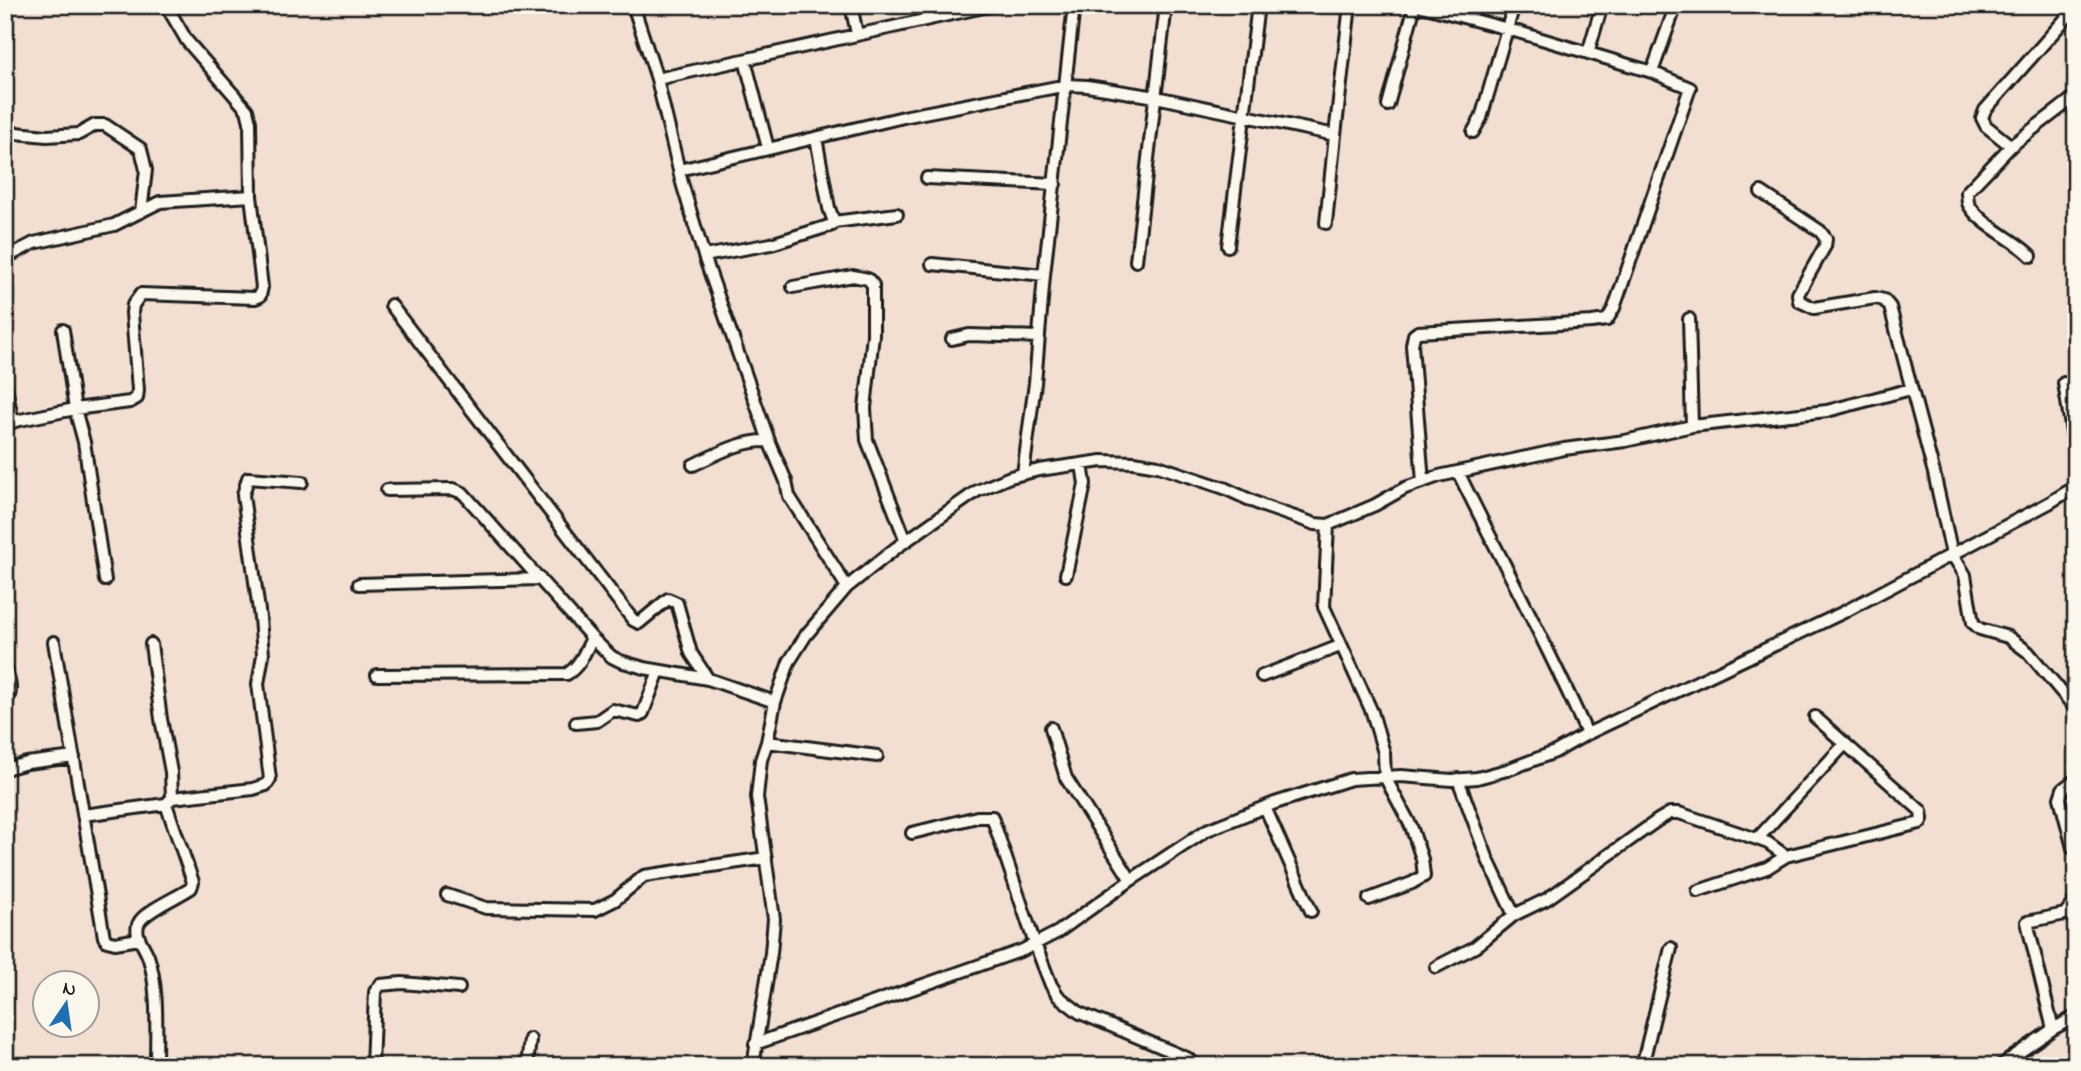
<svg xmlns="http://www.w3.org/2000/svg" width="2081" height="1071" font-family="'Indie Flower',sans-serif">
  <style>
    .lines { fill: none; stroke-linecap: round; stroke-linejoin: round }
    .minor-casing { stroke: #1c1c1c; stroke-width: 16 }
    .minor { stroke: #fbf7ec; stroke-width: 10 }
  </style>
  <rect width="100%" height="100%" fill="#f3dfd2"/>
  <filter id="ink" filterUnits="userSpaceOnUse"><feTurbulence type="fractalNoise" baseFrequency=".0143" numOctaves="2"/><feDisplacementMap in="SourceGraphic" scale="14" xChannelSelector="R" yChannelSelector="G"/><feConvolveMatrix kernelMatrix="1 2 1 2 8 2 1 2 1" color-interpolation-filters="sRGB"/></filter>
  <g filter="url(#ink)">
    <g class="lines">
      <defs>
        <path id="minor" d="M633,5L657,79L682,183L704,256L769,441L786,481L789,496L847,587
          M851,5L857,34
          M1418,5L1508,29L1652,72L1676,5
          M1588,53L1602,5
          M745,60L768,148
          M657,79L993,5
          M1388,105L1415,5
          M5,132L47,136L79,134L95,125H105L141,149L146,170L141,212
          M1473,132L1481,118L1514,5
          M2011,146L1986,126L1982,118L1985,110L2076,7
          M679,170L908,116L1067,85L1087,86L1156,97L1335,135L1350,5
          M927,178L1055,184
          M1761,192L1820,231L1826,239L1825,246L1798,294L1799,301L1814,308L1875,298L1884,300L1890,307L1934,473L1952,554L1965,575L1973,623L1980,629L2008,637L2028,652L2076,709
          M834,222L897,214
          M1326,223L1335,135
          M1228,246L1258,5
          M704,256L771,244L832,225L834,222L829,208L816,138
          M2031,256C2015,239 1978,224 1968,203C1968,202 1967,194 1967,192L2011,146L2076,96
          M5,258L34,243L114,225L160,202L251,196L250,122L247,110L187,41L166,5
          M1136,261L1166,5
          M932,264L1044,275
          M793,287L853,276L868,279L873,285V335L865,408L867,440L906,541
          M391,305L633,620L639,623L668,599L677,603L691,653L708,679L775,702
          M1689,319L1692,426
          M63,330L75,409L84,442L105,580
          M952,339L969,335L1039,337
          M5,383L13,422
          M2064,383L2076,457
          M5,423L75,409L130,402L137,398L138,390L132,313L133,305L141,294L255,298L260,296L262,287L251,196
          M693,465C717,454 741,440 769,441
          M1458,472C1501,560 1548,645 1587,734
          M1023,474L1035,383L1044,275L1074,5
          M1423,482L1412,345L1414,335L1418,332L1592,322L1607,320L1614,308L1690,88L1652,72
          M387,490L453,489L463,493L592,638L612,657L620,661L644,668L708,679
          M1328,525L1324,607L1372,712L1384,753L1385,777L1411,826L1422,859L1424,876L1412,883L1369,899
          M1066,575L1085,484L1082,464
          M359,584L540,579
          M54,642L104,937L107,941L115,943L139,939
          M5,667C9,680 14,692 5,703
          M377,675L567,674C580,666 585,652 592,638
          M1262,676L1340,646
          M576,723L597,721L613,710L639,716L643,713L659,671
          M1051,728L1066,778L1131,880
          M767,742L877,756
          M5,769L27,763L74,757
          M1458,779L1488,860L1514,915
          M172,798L253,789L266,785L270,779L258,684L263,655L260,618L243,495L248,478L302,482
          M1265,807L1311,911
          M83,815L166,804L172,798L171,772L161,719L151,644
          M912,833L977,817H992L1035,944L1051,985L1058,996L1080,1013L1187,1058L1197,1066
          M1757,839L1845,744
          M2073,848L2060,798L2063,789L2076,779
          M1698,891L1767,868L1786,856L1920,823L1922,819L1921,811L1815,717
          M447,895L486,908L595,910L615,900L644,876L766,858
          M2076,899L2065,914L2027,922L2053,1029L2076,1016
          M1436,967L1475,947L1514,915L1547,899L1658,820L1670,813H1679L1757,839L1768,843L1786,856
          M755,1044L1023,950L1058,932L1131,880L1207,830L1275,803L1351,779L1401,776L1452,780L1477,778L1507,770L1555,752L1587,734L1844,612L2049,503L2070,490L2076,483
          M156,1066C156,1033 159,987 148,956C144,945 132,933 140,921C149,909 178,897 191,888L193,882L166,804
          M372,1066L375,992L380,985L402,983L459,988
          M527,1066L530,1039
          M753,1066L771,953L774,919L757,797L761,760L767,742L775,702L789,662L806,635L847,587L896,548L977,491L1010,477L1039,470L1102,461L1134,462L1158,466L1224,488L1263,506L1315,524L1328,525L1375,505L1405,488L1439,476L1564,449L1625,441L1692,426L1827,411L1911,389
          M1642,1066L1671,948
          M2000,1066L2053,1029"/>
      </defs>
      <use href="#minor" class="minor-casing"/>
      <use href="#minor" class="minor"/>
    </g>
  </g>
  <rect width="2081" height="1071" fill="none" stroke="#fbf7ec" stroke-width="28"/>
  <rect x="14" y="14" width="2053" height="1043" fill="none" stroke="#1c1c1c" stroke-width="2.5" filter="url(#ink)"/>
  <g transform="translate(66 1004) rotate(13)"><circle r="33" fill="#fbf7ec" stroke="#a29f99" stroke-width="2"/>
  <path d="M0-5L12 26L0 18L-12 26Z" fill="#1f6fb2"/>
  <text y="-10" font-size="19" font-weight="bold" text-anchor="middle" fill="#1c1c1c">N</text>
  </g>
</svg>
